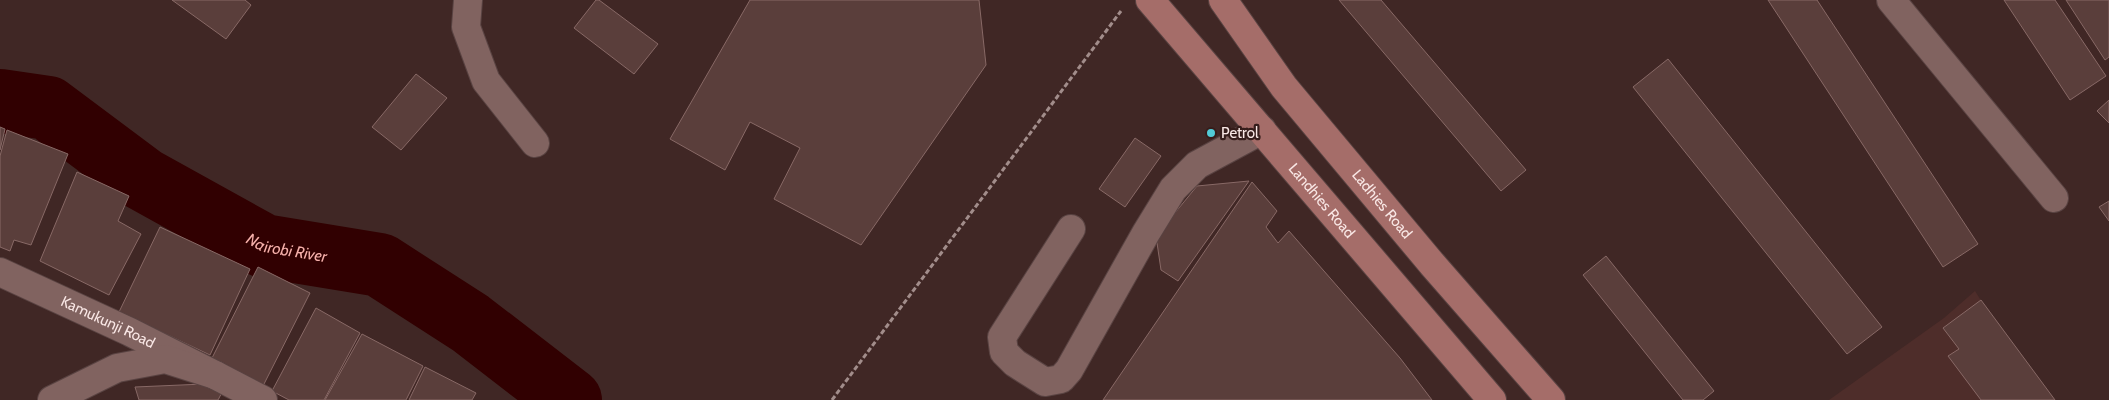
<svg xmlns="http://www.w3.org/2000/svg" width="2109" height="400" font-family="Cabin,sans-serif">
  <style>
    .built { fill: #4e2d2a }
    .lines { fill: none; stroke-linecap: round; stroke-linejoin: round }
    .river { stroke: #310001; stroke-width: 64 }
    .building { fill: #5a3e3b; stroke: #886966 }
    .minor-casing { stroke: #594342; stroke-width: 30 }
    .major-casing { stroke: #594342; stroke-width: 30 }
    .path { stroke: #a28d8b; stroke-width: 3; stroke-dasharray: 5 2.5; stroke-linecap: butt }
    .minor { stroke: #816360; stroke-width: 28 }
    .major { stroke: #a56d69; stroke-width: 28 }
    .poi-dot { fill: #52cbd7; stroke: #361d1b; stroke-width: 2 }
    .labels { text-anchor: middle; stroke-width: 4.5; stroke-linejoin: round; paint-order: stroke }
    .poi-label { font-size: 15px; fill: #f9e7e5; stroke: #361d1b; text-anchor: start }
    .street-label { font-size: 15px; fill: #f9e7e5; stroke: #361d1b }
    .water-label { font-size: 16px; font-style: italic; fill: #f5afaa; stroke: #361d1b }
  </style>
  <rect width="100%" height="100%" fill="#402725"/>
  <path class="built" d="M1975,291L2043,400H1829L1944,318Z"/>
  <g class="lines">
    <path class="river" id="s1" d="M0,101L48,108L143,179L264,246L380,265L470,323L570,400"/>
  </g>
  <path class="building" d="M172,0H245L251,5L226,39Z
    M596,0H599L658,44L634,74L574,28Z
    M750,0H979L986,65L861,245L774,199L800,148L750,122L725,170L670,139Z
    M1339,0H1381L1526,170L1501,191Z
    M1768,0H1817L1978,244L1943,267Z
    M2004,0H2055L2106,76L2070,100Z
    M2066,0H2109V57L2105,60Z
    M1668,59L1882,327L1847,354L1633,87Z
    M416,74L447,98L401,150L372,127Z
    M2109,100V123L2097,111Z
    M0,127L5,129L0,150Z
    M7,130L68,154L31,245L14,240L10,251L0,247V156Z
    M1135,138L1161,156L1125,207L1099,189Z
    M77,172L129,196L118,221L141,234L109,295L40,261Z
    M1249,181L1178,281L1161,270L1156,236L1197,186Z
    M1252,182L1277,211L1266,227L1278,243L1289,231L1400,358L1432,400H1103Z
    M2109,201V221L2099,207Z
    M160,227L250,269L210,355L119,312Z
    M1606,256L1714,391L1703,400H1683L1583,275Z
    M258,267L310,293L263,386L211,360Z
    M1981,300L2055,400H1981L1948,356L1959,349L1943,328Z
    M316,308L360,333L324,400H289L272,391Z
    M362,334L423,366L406,400H325Z
    M425,367L476,393L472,400H409Z
    M227,383L218,400H139L135,387Z"/>
  <g class="lines">
    <defs>
      <g id="minor">
        <path d="M468,0L466,27L486,81L535,143"/>
        <path d="M1891,0L2054,198"/>
        <path d="M1071,229L1002,337L1004,352L1015,363L1045,382L1061,379L1069,370L1146,233L1173,189L1197,165L1262,130"/>
        <path id="s2" d="M0,272L130,332L215,375"/>
        <path d="M52,400L117,368L165,359L215,375L263,400"/>
      </g>
      <g id="major">
        <path id="s3" d="M1150,0L1492,400"/>
        <path id="s4" d="M1223,0L1284,87L1432,264L1551,400"/>
      </g>
    </defs>
    <use href="#minor" class="minor-casing"/>
    <use href="#major" class="major-casing"/>
    <path class="path" d="M832,400L1121,11"/>
    <use href="#minor" class="minor"/>
    <use href="#major" class="major"/>
  </g>
  <circle class="poi-dot" cx="1211" cy="133" r="5"/>
  <g class="labels">
    <g class="poi-label">
      <text x="1221" y="138">Petrol</text>
    </g>
    <g class="street-label">
      <text dy="5" stroke="none"><textPath href="#s3" startOffset="264">Landhies Road</textPath></text>
      <text dy="5" stroke="none"><textPath href="#s4" startOffset="259">Ladhies Road</textPath></text>
      <text dy="5" stroke="none"><textPath href="#s2" startOffset="119">Kamukunji Road</textPath></text>
    </g>
    <g class="water-label">
      <text dy="6" stroke="none"><textPath href="#s1" startOffset="328">Nairobi River</textPath></text>
    </g>
  </g>
</svg>
